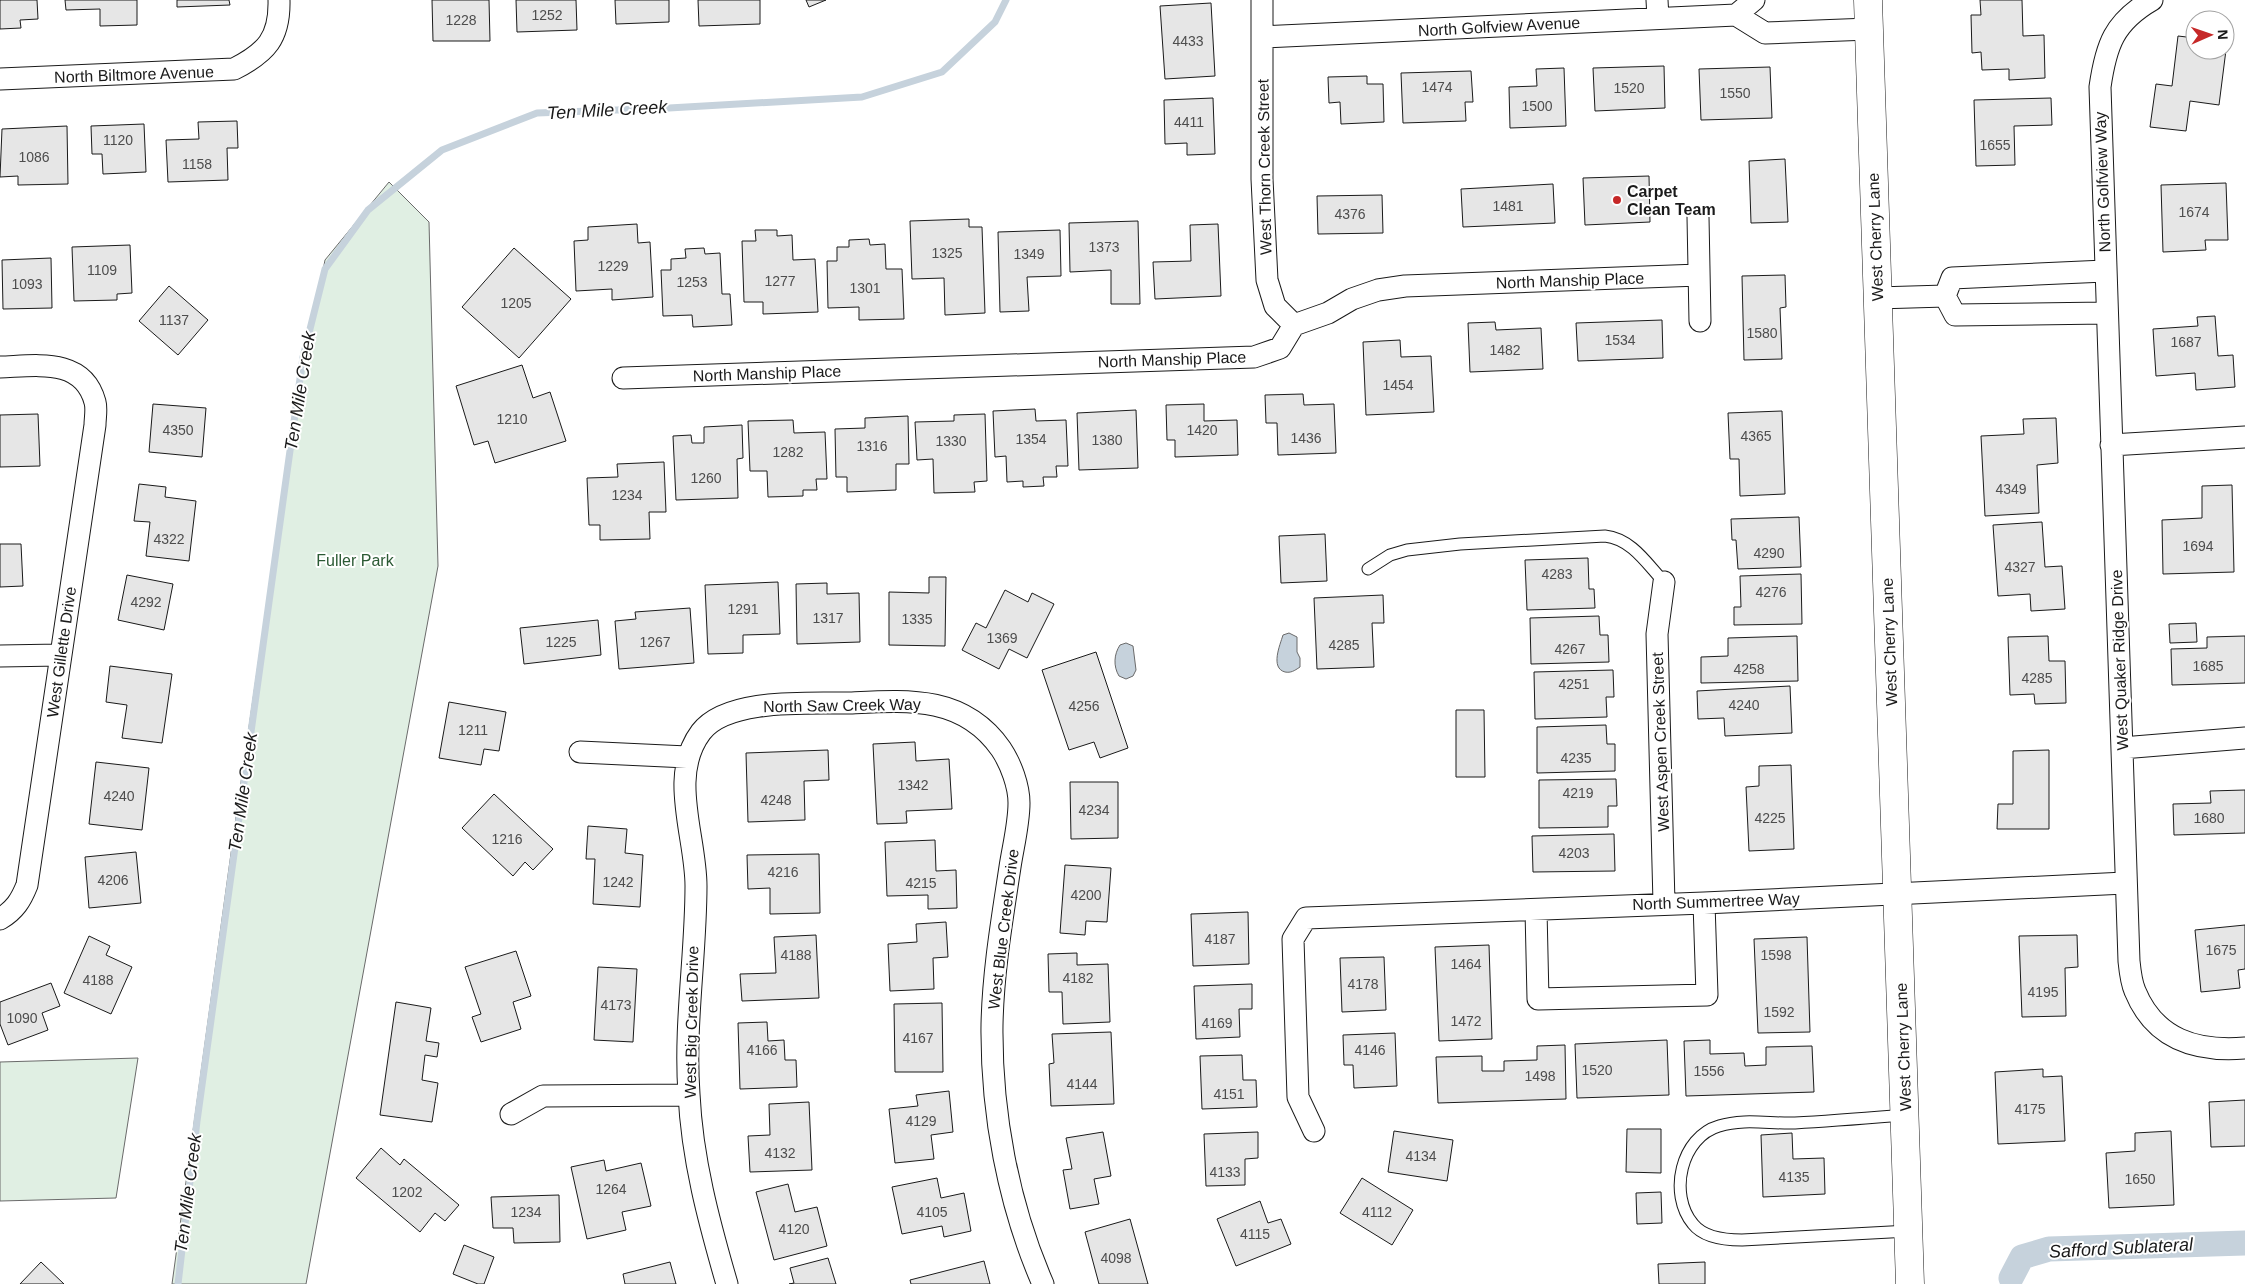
<svg xmlns="http://www.w3.org/2000/svg" width="2245" height="1284" font-family="Helvetica,sans-serif">
  <style>
    .green { fill: #e0efe3; stroke: #6a6a6a }
    .water { fill: #c6d2dc; stroke: #6a6a6a }
    .lines { fill: none; stroke-linecap: round; stroke-linejoin: round }
    .stream { stroke: #c6d2dc; stroke-width: 7 }
    .canal { stroke: #c6d2dc; stroke-width: 25 }
    .building { fill: #e6e6e6; stroke: #1a1a1a }
    .service-casing { stroke: #1a1a1a; stroke-width: 13 }
    .minor-casing { stroke: #1a1a1a; stroke-width: 23 }
    .secondary-casing { stroke: #1a1a1a; stroke-width: 29 }
    .service { stroke: #fff; stroke-width: 11 }
    .minor { stroke: #fff; stroke-width: 21 }
    .secondary { stroke: #fff; stroke-width: 28 }
    .poi-dot { fill: #c62828; stroke: #fff; stroke-width: 2 }
    .labels { text-anchor: middle; stroke-width: 4; stroke-linejoin: round; paint-order: stroke }
    .number-label { font-size: 14px; fill: #4d4d4d }
    .street-label { font-size: 16px; fill: #1a1a1a; stroke: #fff }
    .poi-label { font-size: 16px; font-weight: bold; fill: #1a1a1a; stroke: #fff; text-anchor: start }
    .park-label { font-size: 16px; fill: #2b5a34; stroke: #fff }
    .water-label { font-size: 18px; font-style: italic; fill: #1a1a1a; stroke: #fff }
  </style>
  <rect width="100%" height="100%" fill="#fff"/>
  <path class="green" d="M389,182L429,222L438,566L306,1284H172L236,817L292,429L325,260Z
    M138,1058L116,1198L0,1201V1062Z"/>
  <path class="water" d="M1289,633L1297,637V652L1300,658V667C1294,671 1291,673 1285,672C1270,668 1280,645 1283,635Z
    M1126,643L1133,646L1136,670L1133,676L1126,679L1119,676C1113,666 1114,654 1120,645Z"/>
  <g class="lines">
    <path class="stream" d="M178,1284L197,1121L303,357L325,269L368,210L442,150L537,113L669,108L862,97L942,72L995,22L1006,0"/>
    <path class="canal" d="M2011,1278L2022,1257L2049,1249L2245,1243"/>
  </g>
  <path class="building" d="M0,0H37L38,19L20,20L21,28L0,29Z
    M65,0H137V25L100,26V9L66,10Z
    M177,0H229L230,5L177,7Z
    M432,0H489L490,41H433Z
    M516,0H576L577,30L517,32Z
    M615,0H669V22L616,24Z
    M698,0H760V24L699,26Z
    M806,0H826L809,7Z
    M1980,0H2022L2023,36L2044,35L2045,78L2009,80V69L1982,70L1981,52L1972,53L1971,15H1981Z
    M1211,3L1215,76L1165,79L1160,6Z
    M2178,36L2195,38V50H2225V42H2227L2219,105L2190,101L2186,131L2150,127L2156,84L2172,86Z
    M1664,66L1665,108L1595,111L1593,68Z
    M1770,67L1772,118L1701,120L1699,69Z
    M1564,68L1566,126L1510,128L1509,87L1537,86L1536,69Z
    M1471,71L1473,102H1465L1466,121L1403,123L1401,73Z
    M1367,76V84H1383L1384,122L1341,124L1340,102L1329,103L1328,77Z
    M1213,98L1215,154L1187,155V143L1165,144L1164,100Z
    M2051,98L2052,125L2014,126L2015,165L1976,166L1974,100Z
    M237,121L238,148H227L228,180L168,182L166,140L199,139L198,122Z
    M144,124L146,172L103,174L102,154H92L91,126Z
    M67,126L68,184L18,185V176L0,177L2,129Z
    M1785,159L1788,222L1751,223L1749,161Z
    M1649,176L1650,222L1585,225L1583,178Z
    M2226,183L2228,240H2205L2206,250L2163,252L2161,185Z
    M1553,184L1555,223L1463,227L1461,189Z
    M1382,195L1383,233L1318,234L1317,196Z
    M969,219V227H982L985,313L945,315L944,278L912,279L910,221Z
    M1138,221L1140,304H1111V270L1070,272L1069,223Z
    M637,224L638,243L650,242L653,297L612,300V289L576,291L574,241L588,240V227Z
    M1218,224L1221,296L1155,299L1153,262L1191,261L1190,225Z
    M755,230H777V236L792,235L793,260L815,259L818,312L763,314V302H744L742,241H756Z
    M1060,230L1061,276L1027,277L1029,311L1000,312L998,232Z
    M869,239L870,245L885,244L886,269H902L904,319L859,320V307L828,308L827,261H837V247H849V240Z
    M130,245L132,293L117,294V300L74,301L72,247Z
    M514,248L571,299L519,358L462,307Z
    M704,248L705,254L720,253L722,294H730L732,325L693,327L692,315L663,316L661,270H671V259L686,258L685,249Z
    M51,258L52,308L3,309L2,260Z
    M1785,275L1786,307L1780,308L1782,359L1744,360L1742,276Z
    M169,286L208,320L178,355L139,321Z
    M2215,316L2218,356L2233,355L2235,387L2196,390L2195,373L2156,376L2153,329L2198,326L2197,317Z
    M1662,320L1663,358L1578,361L1576,323Z
    M1495,322L1496,330L1541,328L1543,369L1470,372L1468,323Z
    M1400,340L1401,357L1431,356L1434,412L1366,415L1363,342Z
    M522,365L533,398L550,392L566,441L495,463L488,441L474,445L456,386Z
    M1303,394L1304,405L1334,404L1336,453L1278,455L1277,423H1266L1265,395Z
    M153,404L206,408L202,457L149,452Z
    M1204,404V421L1237,420L1238,455L1175,457V440H1167L1166,405Z
    M1035,409L1036,421L1066,420L1068,466H1056L1057,477H1043L1044,486L1023,487V481L1007,482L1006,456L995,457L993,411Z
    M1136,410L1138,468L1079,470L1077,413Z
    M1782,411L1785,494L1740,496L1739,459H1730L1728,413Z
    M38,414L40,466L0,467V415Z
    M985,414L987,481L974,482L975,492L934,493L933,459L917,460L915,422L954,421V415Z
    M908,416L909,464H896V490L847,492V477H836L835,429L865,428V418Z
    M2056,418L2058,463L2037,465L2039,513L1985,516L1981,436L2024,434L2023,419Z
    M793,420L794,433L825,432L827,479H816L817,490H803V496L768,497L767,471H750L748,421Z
    M742,425L743,458L737,459L738,498L676,500L673,436L691,435L692,443H704V427Z
    M664,462L666,512H649L650,539L600,540V525H589L587,478L618,477L617,464Z
    M139,484L166,487L165,497L196,501L189,561L146,556L150,522L134,521Z
    M2232,485L2234,572L2163,574L2162,520L2202,518V486Z
    M1799,517L1801,567L1738,569L1736,540H1732L1731,519Z
    M2042,522L2045,567L2062,566L2065,609L2031,611L2030,594L1998,596L1993,525Z
    M1325,534L1327,581L1281,583L1279,536Z
    M0,544H21L23,586L0,587Z
    M1588,558L1589,589H1594L1595,608L1527,610L1525,560Z
    M1801,574L1802,624L1734,625V607H1741L1740,576Z
    M127,575L173,584L164,630L118,620Z
    M929,577H946L945,646L889,645V592L929,593Z
    M778,582L780,634L743,635V653L708,654L705,585Z
    M827,583V594L859,593L860,642L797,644L796,584Z
    M1005,590L1028,602L1032,593L1054,604L1027,658L1009,649L999,669L962,650L976,623L986,628Z
    M1383,595L1384,623H1372L1374,667L1317,669L1314,598Z
    M690,608L694,663L619,669L615,621L636,619L635,612Z
    M1599,616L1600,635H1608L1609,662L1531,664L1530,618Z
    M598,620L601,655L524,664L520,628Z
    M2196,623L2197,642L2170,643L2169,624Z
    M1797,636L1798,681L1701,683V657L1728,656V638Z
    M2048,636L2049,661H2065L2066,703L2035,704L2034,694L2010,695L2008,637Z
    M2245,636V683L2172,685L2171,649L2207,648V637Z
    M1096,652L1128,748L1100,758L1094,742L1069,750L1042,670Z
    M110,666L172,674L162,743L122,738L127,705L106,702Z
    M1613,670L1614,697H1606L1607,717L1535,719L1534,672Z
    M1790,686L1792,733L1725,736L1724,718L1698,719L1697,691Z
    M449,702L506,712L499,751L484,749L481,765L439,758Z
    M1456,710H1484L1485,777H1456Z
    M1606,725L1607,744H1615V771L1537,773V727Z
    M915,742L916,761L949,759L952,809L906,811L907,823L877,824L873,744Z
    M828,750L829,780L804,781L805,820L748,822L746,753Z
    M2049,750V829H1997L1998,804H2013V751Z
    M96,762L149,768L142,830L89,824Z
    M1791,765L1794,849L1749,851L1746,787L1759,786V766Z
    M1616,779L1617,806H1608V827L1539,828V780Z
    M1070,782H1118V838L1071,839Z
    M2245,790V833L2174,835L2173,804L2211,803L2210,791Z
    M494,794L553,849L533,870L525,862L513,876L462,828Z
    M588,826L627,829L625,853L643,855L640,907L593,904L595,859H586Z
    M1614,834L1615,871L1533,872L1532,836Z
    M935,840L936,871L956,870L957,908L928,909V895L887,896L885,842Z
    M136,852L141,903L89,908L85,857Z
    M819,854L820,913L770,914V888L748,889L747,855Z
    M1065,865L1111,868L1107,922L1086,921L1085,935L1060,933Z
    M1248,912L1249,964L1193,966L1191,914Z
    M946,922L948,957L933,958L934,989L890,991L888,944L917,942L916,924Z
    M2245,925V969L2238,970L2240,988L2201,992L2195,930Z
    M816,935L819,998L742,1001L740,974L776,973L774,937Z
    M2077,935L2078,967L2065,968L2066,1016L2022,1017L2019,936Z
    M89,936L110,946L106,955L132,967L111,1014L64,993Z
    M1807,937L1810,1032L1758,1033L1754,939Z
    M1489,945L1492,1039L1439,1041L1435,947Z
    M516,951L531,996L513,1002L521,1029L481,1042L472,1017L481,1014L465,967Z
    M1077,953V965L1108,964L1110,1022L1063,1024L1062,992H1049L1048,954Z
    M1384,957L1386,1010L1342,1012L1340,958Z
    M598,967L637,969L633,1042L594,1040Z
    M51,983L60,1006L42,1013L48,1030L8,1045L0,1024V1002Z
    M1252,984V1009H1239L1240,1037L1196,1039L1194,986Z
    M396,1002L431,1008L426,1041L439,1043L437,1057L425,1055L422,1080L438,1083L432,1122L380,1115Z
    M942,1003L943,1072H895L894,1004Z
    M767,1022L768,1041L784,1040L785,1060H796L797,1087L740,1089L738,1023Z
    M1111,1032L1114,1104L1051,1106L1049,1064L1054,1063L1052,1034Z
    M1395,1033L1397,1086L1354,1088L1353,1065H1344L1343,1035Z
    M1667,1040L1669,1095L1577,1098L1575,1044Z
    M1710,1040V1054L1744,1053L1745,1066L1766,1065V1047L1812,1046L1814,1092L1686,1096L1684,1041Z
    M1565,1045L1566,1099L1438,1103L1436,1057L1482,1056V1071H1504V1061L1537,1060V1046Z
    M1242,1055L1243,1080H1256L1257,1107L1202,1109L1200,1056Z
    M2043,1069V1077L2062,1076L2065,1141L1998,1144L1995,1072Z
    M949,1091L953,1132L931,1135L934,1159L895,1163L889,1109L918,1106L916,1095Z
    M2245,1100V1146L2211,1147L2209,1102Z
    M809,1102L812,1170L750,1172L748,1136L770,1135L769,1104Z
    M1627,1129H1661V1173L1626,1172Z
    M1394,1131L1453,1140L1447,1181L1388,1172Z
    M2171,1131L2174,1205L2109,1208L2106,1153L2135,1151V1133Z
    M1103,1132L1111,1176L1094,1179L1099,1204L1070,1209L1063,1170L1072,1169L1066,1138Z
    M1258,1132V1158L1245,1159V1185L1206,1186L1204,1134Z
    M1792,1133L1793,1159L1824,1158L1825,1194L1763,1197L1761,1135Z
    M381,1148L400,1165L404,1159L459,1205L445,1221L435,1213L420,1232L356,1178Z
    M604,1160L606,1171L641,1163L651,1206L622,1212L626,1230L587,1239L571,1167Z
    M937,1178L941,1198L964,1193L971,1231L944,1237L942,1226L902,1234L892,1187Z
    M1362,1178L1413,1210L1392,1245L1340,1213Z
    M788,1184L795,1212L817,1207L827,1246L774,1260L756,1192Z
    M1661,1192L1662,1223L1637,1224L1636,1193Z
    M559,1195L560,1242L514,1243L513,1228H493L491,1197Z
    M1260,1201L1268,1223L1281,1219L1291,1244L1236,1266L1217,1219Z
    M1130,1219L1148,1284H1099L1085,1232Z
    M464,1245L494,1257L484,1284H478L453,1274Z
    M828,1258L836,1284H789L794,1283L790,1268Z
    M984,1261L990,1284H911L910,1280Z
    M41,1262L64,1284H20Z
    M670,1262L676,1284H625L623,1274Z
    M1705,1262V1284H1659L1658,1264Z"/>
  <g class="lines">
    <defs>
      <path id="service" d="M1368,569L1390,555L1407,550L1460,544L1605,536C1632,539 1647,564 1664,582
        M1905,1115C1868,1118 1832,1121 1795,1123C1770,1124 1744,1118 1719,1126C1681,1137 1668,1194 1693,1224C1704,1238 1726,1240 1742,1240L1909,1231"/>
      <path id="minor" d="M1262,0V179L1267,280L1275,306L1294,325
        M1657,0L1658,18
        M1754,0L1736,15L1765,33L1869,29
        M2152,0C2114,22 2106,45 2100,87L2129,961C2130,971 2131,982 2135,991C2155,1040 2197,1052 2245,1048
        M1262,37L1736,15
        M0,79L234,69C266,53 280,38 279,0
        M1698,217L1700,321
        M2105,271L1952,278L1945,296L1955,315L2106,313
        M1877,298L1945,296
        M0,367C36,366 83,357 95,402C97,409 95,418 95,425L27,885C21,900 15,910 0,919
        M623,378L1254,357L1280,348L1294,325L1328,313L1352,299L1378,290L1405,286L1699,275
        M2111,445L2245,437
        M1664,582L1657,634L1664,903
        M0,656L60,655
        M2122,748L2245,738
        M580,752L687,757
        M1536,910L1538,999L1707,995L1704,903
        M511,1114L543,1096L689,1095
        M1314,1131L1298,1097L1293,939L1306,918L1704,903L2125,883
        M727,1284C709,1222 692,1159 689,1094C684,1025 696,955 696,886C696,836 668,776 701,732C728,697 811,704 852,703C909,700 964,696 1001,749C1011,764 1019,786 1019,803C1019,824 1013,847 1010,867C1002,920 993,972 992,1025C991,1112 1008,1204 1043,1284"/>
      <path id="secondary" d="M1868,0L1910,1284"/>
    </defs>
    <use href="#service" class="service-casing"/>
    <use href="#minor" class="minor-casing"/>
    <use href="#secondary" class="secondary-casing"/>
    <use href="#service" class="service"/>
    <use href="#minor" class="minor"/>
    <use href="#secondary" class="secondary"/>
  </g>
  <circle class="poi-dot" cx="1617" cy="200" r="5"/>
  <g class="labels">
    <g class="number-label">
      <text x="547" y="20">1252</text>
      <text x="461" y="25">1228</text>
      <text x="1188" y="46">4433</text>
      <text x="1437" y="92">1474</text>
      <text x="1629" y="93">1520</text>
      <text x="1735" y="98">1550</text>
      <text x="1537" y="111">1500</text>
      <text x="1189" y="127">4411</text>
      <text x="118" y="145">1120</text>
      <text x="1995" y="150">1655</text>
      <text x="34" y="162">1086</text>
      <text x="197" y="169">1158</text>
      <text x="1508" y="211">1481</text>
      <text x="2194" y="217">1674</text>
      <text x="1350" y="219">4376</text>
      <text x="1104" y="252">1373</text>
      <text x="947" y="258">1325</text>
      <text x="1029" y="259">1349</text>
      <text x="613" y="271">1229</text>
      <text x="102" y="275">1109</text>
      <text x="780" y="286">1277</text>
      <text x="692" y="287">1253</text>
      <text x="27" y="289">1093</text>
      <text x="865" y="293">1301</text>
      <text x="516" y="308">1205</text>
      <text x="174" y="325">1137</text>
      <text x="1762" y="338">1580</text>
      <text x="1620" y="345">1534</text>
      <text x="2186" y="347">1687</text>
      <text x="1505" y="355">1482</text>
      <text x="1398" y="390">1454</text>
      <text x="512" y="424">1210</text>
      <text x="178" y="435">4350</text>
      <text x="1202" y="435">1420</text>
      <text x="1756" y="441">4365</text>
      <text x="1306" y="443">1436</text>
      <text x="1031" y="444">1354</text>
      <text x="1107" y="445">1380</text>
      <text x="951" y="446">1330</text>
      <text x="872" y="451">1316</text>
      <text x="788" y="457">1282</text>
      <text x="706" y="483">1260</text>
      <text x="2011" y="494">4349</text>
      <text x="627" y="500">1234</text>
      <text x="169" y="544">4322</text>
      <text x="2198" y="551">1694</text>
      <text x="1769" y="558">4290</text>
      <text x="2020" y="572">4327</text>
      <text x="1557" y="579">4283</text>
      <text x="1771" y="597">4276</text>
      <text x="146" y="607">4292</text>
      <text x="743" y="614">1291</text>
      <text x="828" y="623">1317</text>
      <text x="917" y="624">1335</text>
      <text x="1002" y="643">1369</text>
      <text x="561" y="647">1225</text>
      <text x="655" y="647">1267</text>
      <text x="1344" y="650">4285</text>
      <text x="1570" y="654">4267</text>
      <text x="2208" y="671">1685</text>
      <text x="1749" y="674">4258</text>
      <text x="2037" y="683">4285</text>
      <text x="1574" y="689">4251</text>
      <text x="1744" y="710">4240</text>
      <text x="1084" y="711">4256</text>
      <text x="473" y="735">1211</text>
      <text x="1576" y="763">4235</text>
      <text x="913" y="790">1342</text>
      <text x="1578" y="798">4219</text>
      <text x="119" y="801">4240</text>
      <text x="776" y="805">4248</text>
      <text x="1094" y="815">4234</text>
      <text x="1770" y="823">4225</text>
      <text x="2209" y="823">1680</text>
      <text x="507" y="844">1216</text>
      <text x="1574" y="858">4203</text>
      <text x="783" y="877">4216</text>
      <text x="113" y="885">4206</text>
      <text x="618" y="887">1242</text>
      <text x="921" y="888">4215</text>
      <text x="1086" y="900">4200</text>
      <text x="1220" y="944">4187</text>
      <text x="2221" y="955">1675</text>
      <text x="796" y="960">4188</text>
      <text x="1776" y="960">1598</text>
      <text x="1466" y="969">1464</text>
      <text x="1078" y="983">4182</text>
      <text x="98" y="985">4188</text>
      <text x="1363" y="989">4178</text>
      <text x="2043" y="997">4195</text>
      <text x="616" y="1010">4173</text>
      <text x="1779" y="1017">1592</text>
      <text x="22" y="1023">1090</text>
      <text x="1466" y="1026">1472</text>
      <text x="1217" y="1028">4169</text>
      <text x="918" y="1043">4167</text>
      <text x="762" y="1055">4166</text>
      <text x="1370" y="1055">4146</text>
      <text x="1597" y="1075">1520</text>
      <text x="1709" y="1076">1556</text>
      <text x="1540" y="1081">1498</text>
      <text x="1082" y="1089">4144</text>
      <text x="1229" y="1099">4151</text>
      <text x="2030" y="1114">4175</text>
      <text x="921" y="1126">4129</text>
      <text x="780" y="1158">4132</text>
      <text x="1421" y="1161">4134</text>
      <text x="1225" y="1177">4133</text>
      <text x="1794" y="1182">4135</text>
      <text x="2140" y="1184">1650</text>
      <text x="611" y="1194">1264</text>
      <text x="407" y="1197">1202</text>
      <text x="526" y="1217">1234</text>
      <text x="932" y="1217">4105</text>
      <text x="1377" y="1217">4112</text>
      <text x="794" y="1234">4120</text>
      <text x="1255" y="1239">4115</text>
      <text x="1116" y="1263">4098</text>
    </g>
    <g class="street-label">
      <text transform="translate(1499 26) rotate(-3)" y="6">North Golfview Avenue</text>
      <text transform="translate(134 74) rotate(-2)" y="6">North Biltmore Avenue</text>
      <text transform="translate(1264 167) rotate(-91)" y="6">West Thorn Creek Street</text>
      <text transform="translate(2102 182) rotate(-92)" y="6">North Golfview Way</text>
      <text transform="translate(1875 237) rotate(-92)" y="6">West Cherry Lane</text>
      <text transform="translate(1570 280) rotate(-2)" y="6">North Manship Place</text>
      <text transform="translate(1172 359) rotate(-2)" y="6">North Manship Place</text>
      <text transform="translate(767 373) rotate(-2)" y="6">North Manship Place</text>
      <text transform="translate(1889 642) rotate(-92)" y="6">West Cherry Lane</text>
      <text transform="translate(61 652) rotate(-82)" y="6">West Gillette Drive</text>
      <text transform="translate(2119 660) rotate(-92)" y="6">West Quaker Ridge Drive</text>
      <text transform="translate(842 705) rotate(-1)" y="6">North Saw Creek Way</text>
      <text transform="translate(1660 742) rotate(-92)" y="6">West Aspen Creek Street</text>
      <text transform="translate(1716 901) rotate(-2)" y="6">North Summertree Way</text>
      <text transform="translate(1003 929) rotate(-83)" y="6">West Blue Creek Drive</text>
      <text transform="translate(691 1022) rotate(-89)" y="6">West Big Creek Drive</text>
      <text transform="translate(1903 1047) rotate(-92)" y="6">West Cherry Lane</text>
    </g>
    <g class="poi-label">
      <text x="1627" y="197">Carpet<tspan x="1627" dy="18">Clean Team</tspan></text>
    </g>
    <g class="park-label">
      <text x="355" y="566">Fuller Park</text>
    </g>
    <g class="water-label">
      <text transform="translate(607 110) rotate(-3)" y="6">Ten Mile Creek</text>
      <text transform="translate(300 391) rotate(-81)" y="6">Ten Mile Creek</text>
      <text transform="translate(243 792) rotate(-82)" y="6">Ten Mile Creek</text>
      <text transform="translate(188 1193) rotate(-83)" y="6">Ten Mile Creek</text>
      <text transform="translate(2121 1248) rotate(-3)" y="6">Safford Sublateral</text>
    </g>
  </g>
  <g transform="translate(2210 35) rotate(88)"><circle r="24" fill="#ffffff" stroke="#a3a3a3"/>
  <path d="M0-4L9 19L0 12L-9 19Z" fill="#c62828"/>
  <text y="-8" font-size="14" font-weight="bold" text-anchor="middle" fill="#1a1a1a">N</text>
  </g>
</svg>
